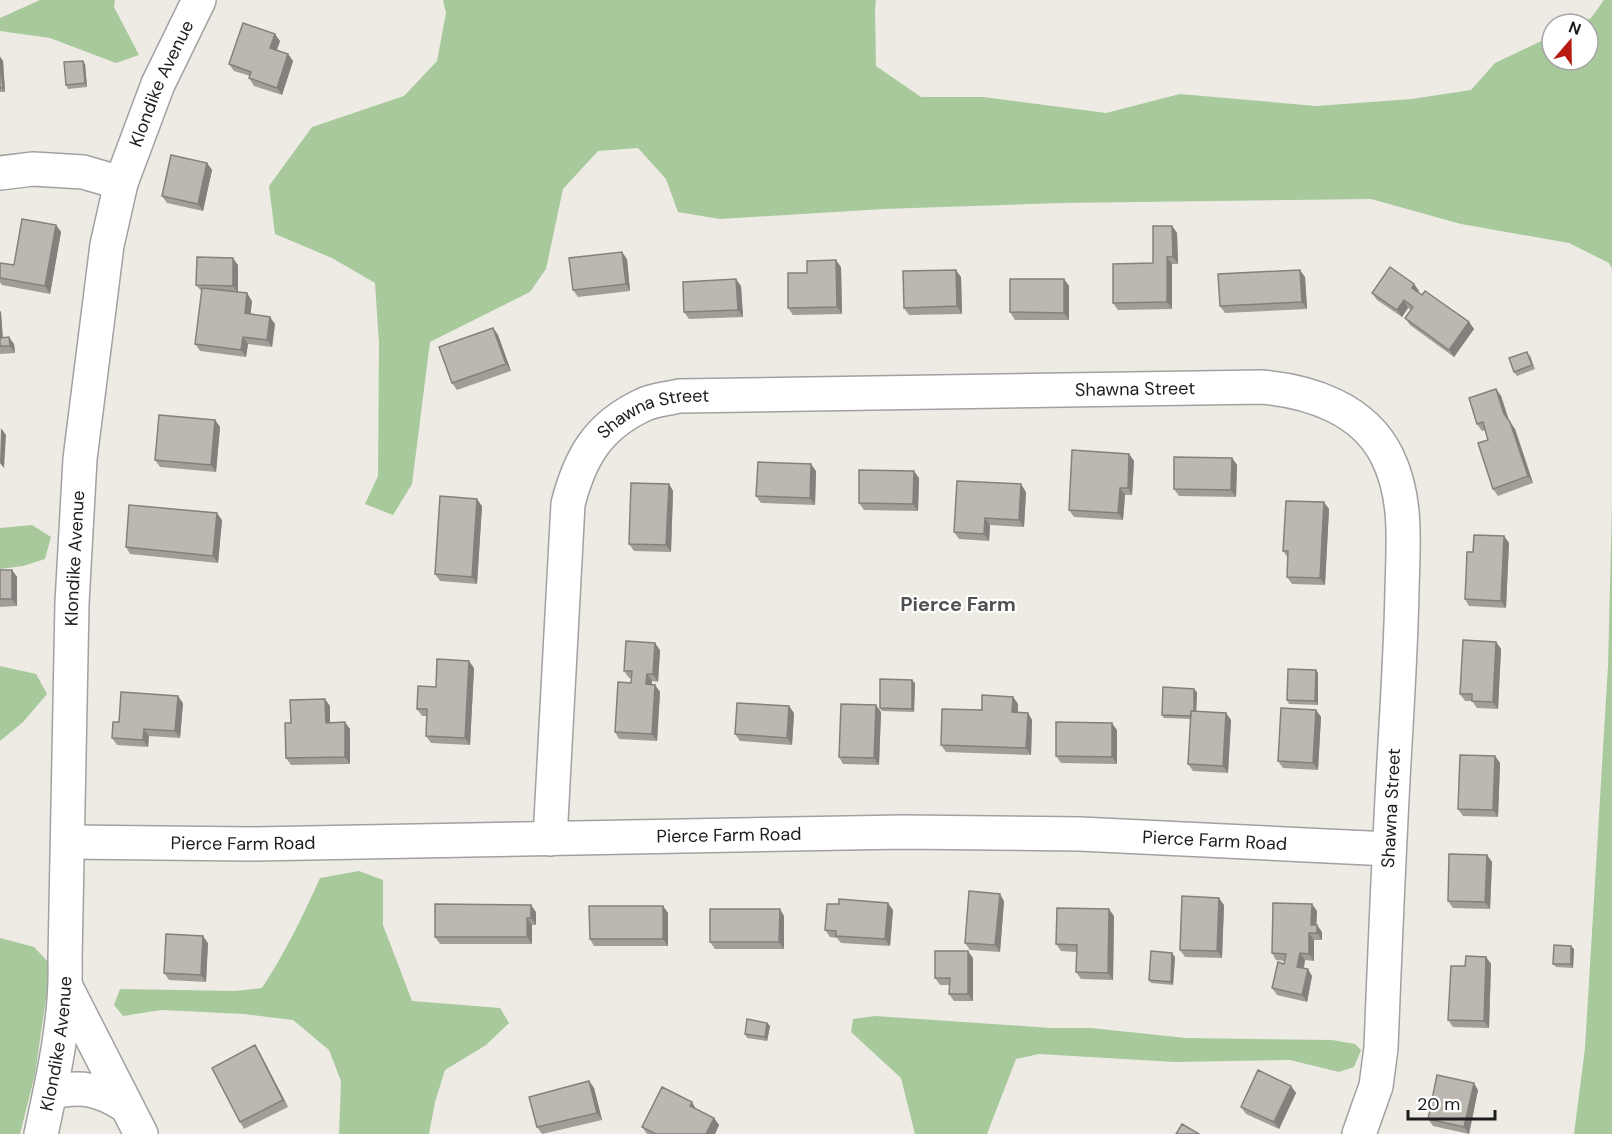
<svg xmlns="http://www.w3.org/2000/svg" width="1612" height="1134" font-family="'DM Sans',sans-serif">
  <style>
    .forest { fill: #a7c99c }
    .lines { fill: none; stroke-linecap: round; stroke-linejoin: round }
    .minor-casing { stroke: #a1a1a1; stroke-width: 36 }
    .minor { stroke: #fff; stroke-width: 33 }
    .wall { fill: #a39d98 }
    .shaded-wall { fill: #84807c }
    .building { fill: #bdb7b1; stroke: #84807c; stroke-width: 1.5 }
    .labels { text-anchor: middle; stroke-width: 4.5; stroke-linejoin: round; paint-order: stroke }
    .street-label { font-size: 18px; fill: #1d1d1d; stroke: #fff }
    .neighbourhood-label { font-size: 20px; font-weight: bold; fill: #505050; stroke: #fff }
  </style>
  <rect width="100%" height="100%" fill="#edebe4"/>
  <path class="forest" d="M40,0H115L114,7L139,55L116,63L50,38L0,31V18Z
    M443,0H876L875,9L876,66L921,97H983L1106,113L1180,94L1316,106L1412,99L1471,90L1495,63L1552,36V60H1588V24H1578L1591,18L1604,0H1612V269L1609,263L1569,243L1461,224L1371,199L1062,203L883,209L720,219L678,212L666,179L638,148L598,151L563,189L546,269L530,292L430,342L412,484L393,515L365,504L378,476L379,343L375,283L332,258L275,234L269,186L312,127L404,96L437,61L446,13Z
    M1612,505V1134H1574L1585,1048L1608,666Z
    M32,525L51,537L45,559L23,566L0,569V528Z
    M0,666L36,674L47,694L23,722L0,741Z
    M359,871L383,880V925L412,1001L500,1008L509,1023L486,1045L445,1070L435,1102L429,1134H339L341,1081L329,1050L293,1020L243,1014L161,1010L123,1016L114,1005L120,989L235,991L262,988C285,953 303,916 320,878Z
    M0,938L34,947L51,965L35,1074L20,1134H0Z
    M875,1016L1051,1028H1091L1186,1038L1332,1040L1355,1044L1361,1050L1354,1067L1339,1072L1290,1060L1175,1062L1039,1054L1016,1059L987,1134H915L901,1078L851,1032L853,1019Z"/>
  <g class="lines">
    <defs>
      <g id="minor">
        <path d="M0,173L33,169L83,172L121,183"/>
        <path id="s1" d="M550,839L568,504C580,457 598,426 643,405C653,400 667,399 679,396L1262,387C1310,391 1364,409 1387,456C1408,498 1403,544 1402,590C1401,641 1398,693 1395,744C1389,846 1385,947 1381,1048L1376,1086L1359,1134"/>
        <path id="s2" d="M69,842L249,844L903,832L1080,834L1389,849"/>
        <path d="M66,987L141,1134"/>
        <path d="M50,1093C81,1085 99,1089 126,1106"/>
        <path id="s3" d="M41,1134C53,1079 67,1017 65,960L72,603L80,459L107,245L121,183L158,84L199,0"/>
      </g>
    </defs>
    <use href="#minor" class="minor-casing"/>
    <use href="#minor" class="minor"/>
  </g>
  <path class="wall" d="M280,41L277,50L288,54L293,61L282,95L254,86L249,78L250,76L234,71L229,64Z
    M0,57L3,61L5,92H0Z
    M85,64L87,87L68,89L66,85Z
    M207,163L212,170L203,211L167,203L162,196Z
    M56,225L61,232L50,294L2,285L0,282V263L14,265Z
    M1172,226L1177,233L1178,264H1172V309L1118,310L1113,303L1153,263Z
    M627,259L630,291L578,297L573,290Z
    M238,265V292L252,301L250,314L275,324L272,347L248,344L246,357L200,351L195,344L202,292L196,285Z
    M841,267L842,314L793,315L788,308L807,273Z
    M961,277L962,314L909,315L904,308Z
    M1305,277L1307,309L1225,313L1220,306Z
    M1064,279L1069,286V320H1015L1010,312Z
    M1414,284L1419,291L1418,293L1469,322L1474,329L1454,357L1410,325L1405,318L1411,310L1408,308L1402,317L1377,300L1372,293Z
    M741,286L743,317L689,319L684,312Z
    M0,311L1,312L3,338L14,344L15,353L0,354Z
    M493,328L498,335L511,371L457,390L452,383Z
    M1530,355L1535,369L1517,376L1514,372Z
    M1496,389L1501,396L1509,420L1515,429L1533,483L1498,496L1493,489L1488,440L1485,430L1482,431L1477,424Z
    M215,420L220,427L216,472L160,467L155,460Z
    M1129,454L1134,461L1132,495H1125L1123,520L1074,517L1069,510Z
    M1232,458L1237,465L1236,497L1179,496L1174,489Z
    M816,471L815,505L761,503L756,496Z
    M919,478L918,511L864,510L859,503Z
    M669,484L673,491L671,552L634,551L629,544Z
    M1026,492L1024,527L990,525L989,541L959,539L954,532Z
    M482,506L477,584L440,581L435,574Z
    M1329,509L1325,585L1292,584L1287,577L1288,558L1283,551Z
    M222,520L218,563L130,554L126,547Z
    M1504,536L1509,543L1506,608L1469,606L1465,599L1473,552Z
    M0,570H12L17,577V606L0,607Z
    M1496,642L1501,649L1498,709L1477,708L1472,701H1465L1460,694Z
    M660,650L658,682L652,681V685H655L660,692L657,741L619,739L615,732L631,683V678H629L624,671Z
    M474,668L470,745L431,743L426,736L427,716H422L417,709L436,687Z
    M1316,670L1318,673V705L1289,704L1287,700Z
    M915,683L914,712L882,711L880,708Z
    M1197,692L1196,711L1226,713L1231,720L1228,773L1193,771L1188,764L1191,719L1164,718L1162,715Z
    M1013,697L1018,704V713H1028L1032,720L1031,755L946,752L941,745L982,710Z
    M183,703L180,738L149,736L148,747L117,745L112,738L119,722Z
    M330,706V722L350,729V764L291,765L286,758L291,723Z
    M1316,710L1321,717L1318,770L1283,768L1278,761Z
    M881,712L879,765L843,764L839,757Z
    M794,713L792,745L740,741L735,734Z
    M1117,730V764L1061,763L1056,756Z
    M1495,756L1500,763L1498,817L1463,816L1458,809Z
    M1487,855L1492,862L1490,909L1453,908L1448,901Z
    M1004,901L1000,952L970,950L965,943Z
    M1224,905L1222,958L1185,957L1180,950Z
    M663,906L668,913V946H594L590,939Z
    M893,910L890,946L841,943L837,938L830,937L825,930Z
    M1317,911L1316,925L1322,932V940H1314V961L1305,960L1304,968L1312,976L1307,1002L1277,995L1272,988L1284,964L1285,961L1276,960L1272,953Z
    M536,912V925H532V944H440L435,937Z
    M784,916V949H715L710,942Z
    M1114,916L1113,980L1081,979L1076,972V952L1061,951L1056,944Z
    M208,943L206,982L169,980L164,973Z
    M1574,949L1573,968L1556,967L1553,964Z
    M1175,957L1173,985L1151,983L1149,980Z
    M1486,957L1491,964L1489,1028L1453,1027L1448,1020L1465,966Z
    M973,958V1001H954L949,994V985H940L935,978Z
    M767,1023L770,1026L767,1041L747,1038L745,1034Z
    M255,1045L260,1053L288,1107L244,1129L240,1122Z
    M589,1081L594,1088L602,1120L542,1134L537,1127Z
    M1291,1086L1296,1093L1279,1129L1246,1114L1241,1107Z
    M1478,1090L1469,1134L1433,1126L1428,1119Z
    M696,1109L714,1118L719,1125L715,1134H647L642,1127Z"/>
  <path class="shaded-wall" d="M275,34L280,41L275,55L270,48Z
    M288,54L293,61L282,95L277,88Z
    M0,57L3,61L5,92L3,88Z
    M83,61L85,64L87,87L85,83Z
    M207,163L212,170L203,211L198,204Z
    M56,225L61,232L50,294L45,286Z
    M1172,226L1177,233L1178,264L1173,257Z
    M622,252L627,259L630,291L626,284Z
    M1167,257L1172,264V309L1167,302Z
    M233,258L238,265V293L233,286Z
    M836,260L841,267L842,314L837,307Z
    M956,270L961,277L962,314L957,306Z
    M1300,270L1305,277L1307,309L1302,302Z
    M736,279L741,286L743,317L738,310Z
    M1064,279L1069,286V320L1064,313Z
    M1414,284L1419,291L1417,295L1412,288Z
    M247,293L252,301L250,320L245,313Z
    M1404,300L1408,308L1402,317L1397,310Z
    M0,311L1,312L3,345L0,340Z
    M270,317L275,324L272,347L267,340Z
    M1469,322L1474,329L1454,357L1449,350Z
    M493,328L498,335L511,371L506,364Z
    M9,337L14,344L15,353L10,346Z
    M243,337L248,344L246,357L241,350Z
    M1496,389L1501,396L1509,421L1504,414Z
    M215,420L220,427L216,472L211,465Z
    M1510,422L1515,429L1533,483L1528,476Z
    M1,428L6,435L4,468L0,463Z
    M1129,454L1134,461L1132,495L1128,488Z
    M1232,458L1237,465L1236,497L1231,490Z
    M811,464L816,471L815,505L810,498Z
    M914,471L919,478L918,511L913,504Z
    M669,484L673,491L671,552L666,545Z
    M1021,484L1026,492L1024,527L1019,520Z
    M1120,488L1125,495L1123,520L1118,513Z
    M477,499L482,506L477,584L472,577Z
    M1324,502L1329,509L1325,585L1320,578Z
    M217,513L222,520L218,563L213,556Z
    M985,518L990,525L989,541L984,534Z
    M1504,536L1509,543L1506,608L1501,601Z
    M12,570L17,577V606L12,599Z
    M1496,642L1501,649L1498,709L1493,702Z
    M655,643L660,650L658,682L653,674Z
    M469,661L474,668L470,745L465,738Z
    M1316,670L1318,673V705L1315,701Z
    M647,674L652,681L651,691L646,684Z
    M912,680L915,683L914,712L912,709Z
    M655,685L660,692L657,741L652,734Z
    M1194,689L1197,692L1196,719L1193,716Z
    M178,696L183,703L180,738L175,731Z
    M1013,697L1018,704L1017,719L1012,712Z
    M325,699L330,706V730L326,723Z
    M876,705L881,712L879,765L874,758Z
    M789,706L794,713L792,745L787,738Z
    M1316,710L1321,717L1318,770L1313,763Z
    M1028,713L1032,720L1031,755L1026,748Z
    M1226,713L1231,720L1228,773L1223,766Z
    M345,722L350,729V764L345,757Z
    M1112,723L1117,730V764L1112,757Z
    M144,729L149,736L148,747L143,740Z
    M1495,756L1500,763L1498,817L1493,810Z
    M1487,855L1492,862L1490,909L1485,902Z
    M1000,894L1004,901L1000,952L995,945Z
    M1219,898L1224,905L1222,958L1217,951Z
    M888,903L893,910L890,946L885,939Z
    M1312,904L1317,911L1316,932L1311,925Z
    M531,905L536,912V925L531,918Z
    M663,906L668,913V946L663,939Z
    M780,909L784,916V949L779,942Z
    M1109,909L1114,916L1113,980L1108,973Z
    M527,918L532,925V944L527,937Z
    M1317,925L1322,932V940L1317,933Z
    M1309,933L1314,940V961L1309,954Z
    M203,936L208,943L206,982L201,975Z
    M1571,946L1574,949L1573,968L1571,964Z
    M968,951L973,958V1001L968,994Z
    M1172,953L1175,957L1173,985L1171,982Z
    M1300,953L1305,960L1302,974L1297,967Z
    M1486,957L1491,964L1489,1028L1484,1021Z
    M1308,969L1312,976L1307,1002L1302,995Z
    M767,1023L770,1026L767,1041L765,1037Z
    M255,1045L260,1053L288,1107L283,1100Z
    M589,1081L594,1088L602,1120L597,1113Z
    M1474,1083L1478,1090L1469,1134L1464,1127Z
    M1291,1086L1296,1093L1279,1129L1274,1122Z
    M692,1102L696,1109L690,1106Z
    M714,1118L719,1125L715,1134H706Z"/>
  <path class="building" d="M243,23L275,34L270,48L288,54L277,88L249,78L251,72L229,64Z
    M0,57L3,88H0Z
    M83,61L85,83L66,85L64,62Z
    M171,155L207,163L198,204L162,196Z
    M22,219L56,225L45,286L0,278V263L14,265Z
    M1153,226H1172L1173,257H1167V302L1113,303V264L1153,263Z
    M622,252L626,284L573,290L569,258Z
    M197,257L233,258V286L196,285Z
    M836,260L837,307L788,308V273H807V261Z
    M1390,267L1414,284L1412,288L1422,295L1425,291L1469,322L1449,350L1405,318L1413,307L1404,300L1397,310L1372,293Z
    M956,270L957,306L904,308L903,271Z
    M1300,270L1302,302L1220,306L1218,274Z
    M736,279L738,310L684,312L683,282Z
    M1010,279H1064V313L1010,312Z
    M202,288L247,293L245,313L270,317L267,340L243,337L241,350L195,344Z
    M493,328L506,364L452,383L439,347Z
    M9,337L10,346H0V338Z
    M1527,352L1532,365L1514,372L1509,358Z
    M1496,389L1504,414L1510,422L1528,476L1493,489L1478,443L1488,440L1483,422L1477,424L1469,398Z
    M159,415L215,420L211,465L155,460Z
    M1072,450L1129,454L1128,488H1120L1118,513L1069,510Z
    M1174,457L1232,458L1231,490L1174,489Z
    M758,462L811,464L810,498L756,496Z
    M859,470L914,471L913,504L859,503Z
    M957,481L1021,484L1019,520L985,518L984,534L954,532Z
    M631,483L669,484L666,545L629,544Z
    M440,496L477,499L472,577L435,574Z
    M1286,501L1324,502L1320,578L1287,577L1288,551H1283Z
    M129,505L217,513L213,556L126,547Z
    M1474,535L1504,536L1501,601L1465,599L1467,552H1473Z
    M0,570H12V599H0Z
    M1463,640L1496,642L1493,702L1472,701V694H1460Z
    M626,641L655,643L653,674H647L646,684L655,685L652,734L615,732L618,682L631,683L632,671H624Z
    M437,659L469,661L465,738L426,736L427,709H417L418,686L436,687Z
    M1288,669L1316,670L1315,701L1287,700Z
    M880,679L912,680V709L880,708Z
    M1163,687L1194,689V711H1191V716L1162,715Z
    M121,692L178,696L175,731L144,729L143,740L112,738L113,722H119Z
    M982,695L1013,697L1012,712L1028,713L1026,748L941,745L942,709L982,710Z
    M325,699L326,723L345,722V757L286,758L285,723H291L290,700Z
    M737,703L789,706L787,738L735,734Z
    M841,704L876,705L874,758L839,757Z
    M1281,708L1316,710L1313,763L1278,761Z
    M1191,711L1226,713L1223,766L1188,764Z
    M1056,722L1112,723V757L1056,756Z
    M1460,755L1495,756L1493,810L1458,809Z
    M1449,854L1487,855L1485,902L1448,901Z
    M969,891L1000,894L995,945L965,943Z
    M1182,896L1219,898L1217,951L1180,950Z
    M839,899L888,903L885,939L836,936V931L825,930L827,904H839Z
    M1273,903L1312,904L1311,925H1317V933H1309V954L1300,953L1297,967L1308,969L1302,995L1272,988L1278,962L1284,964L1286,954L1272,953Z
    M435,904L531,905V918H527V937H435Z
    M589,906H663V939H590Z
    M1057,908L1109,909L1108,973L1076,972L1077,945L1056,944Z
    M710,909H780L779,942H710Z
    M166,934L203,936L201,975L164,973Z
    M1554,945L1571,946V964H1553Z
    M935,951H968V994H949L950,978H935Z
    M1151,951L1172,953L1171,982L1149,980Z
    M1466,956L1486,957L1484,1021L1448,1020L1451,966H1465Z
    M747,1019L767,1023L765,1037L745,1034Z
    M255,1045L283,1100L240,1122L212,1068Z
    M1258,1070L1291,1086L1274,1122L1241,1107Z
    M1437,1075L1474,1083L1464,1127L1428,1119Z
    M589,1081L597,1113L537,1127L529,1097Z
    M662,1087L692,1102L690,1106L714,1118L706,1134H656L642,1127Z
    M1182,1124L1199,1134H1176Z"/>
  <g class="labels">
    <g class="street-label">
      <text dy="6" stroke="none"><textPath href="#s3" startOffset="1064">Klondike Avenue</textPath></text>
      <text dy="6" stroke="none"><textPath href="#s1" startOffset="958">Shawna Street</textPath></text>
      <text dy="6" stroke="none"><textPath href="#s1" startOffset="472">Shawna Street</textPath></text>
      <text dy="6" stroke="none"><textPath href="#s3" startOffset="578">Klondike Avenue</textPath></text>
      <text transform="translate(1391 808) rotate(-87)" y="6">Shawna Street</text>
      <text dy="6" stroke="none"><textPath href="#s2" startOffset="660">Pierce Farm Road</textPath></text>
      <text dy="6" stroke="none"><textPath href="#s2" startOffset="1146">Pierce Farm Road</textPath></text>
      <text dy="6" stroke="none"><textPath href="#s2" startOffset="174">Pierce Farm Road</textPath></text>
      <text dy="6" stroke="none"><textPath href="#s3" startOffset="92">Klondike Avenue</textPath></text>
    </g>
    <g class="neighbourhood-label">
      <text x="958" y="611">Pierce Farm</text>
    </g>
  </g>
  <g transform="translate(1570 42) rotate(20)"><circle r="28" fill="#ffffff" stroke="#a5a5a5" stroke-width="1.5"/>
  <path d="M0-4.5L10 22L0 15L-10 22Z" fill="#b81a12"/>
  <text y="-9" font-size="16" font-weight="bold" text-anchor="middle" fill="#1d1d1d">N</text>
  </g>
  <path d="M1408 1110v9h87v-9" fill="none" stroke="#1d1d1d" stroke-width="3"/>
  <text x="1417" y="1110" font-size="18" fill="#1d1d1d" stroke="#ffffff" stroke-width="4.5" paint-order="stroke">20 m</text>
</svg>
